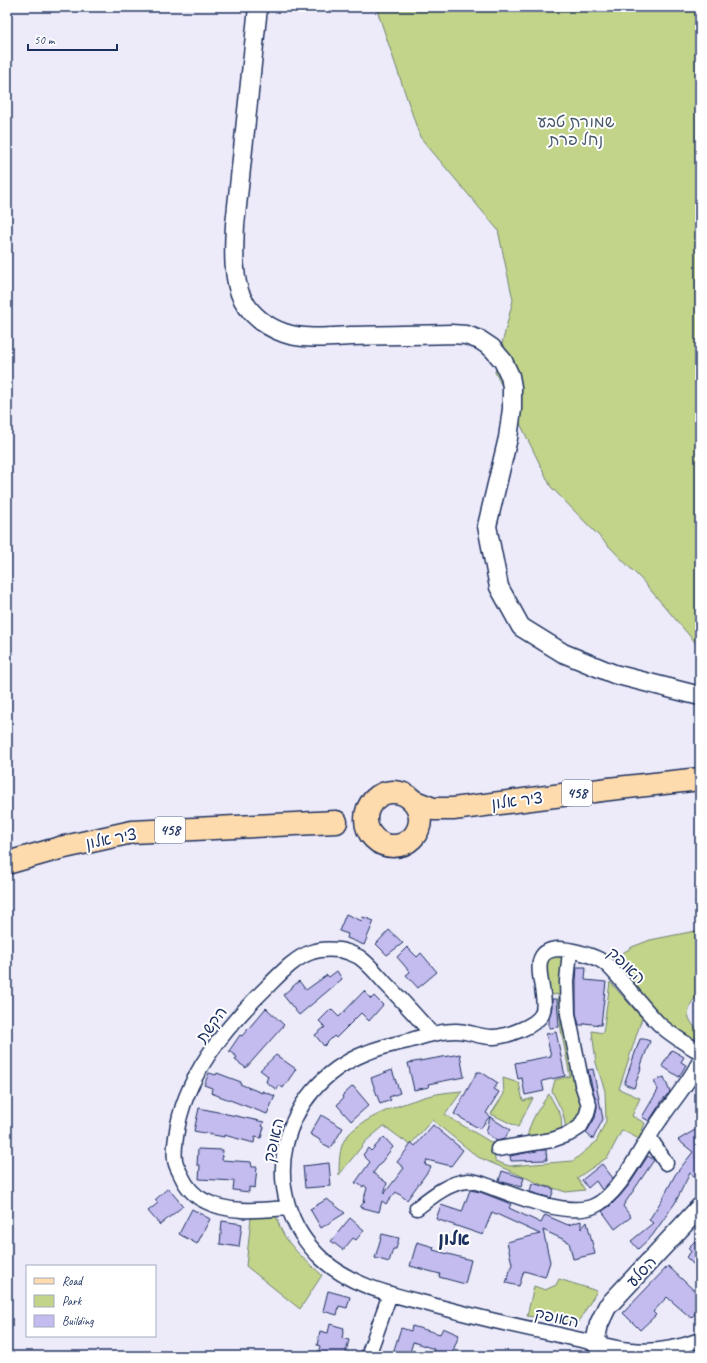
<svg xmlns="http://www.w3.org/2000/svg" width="707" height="1363" font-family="Caveat,'Playpen Sans Hebrew',sans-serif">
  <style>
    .green { fill: #c2d489; stroke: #6e8274 }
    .building { fill: #c4bcee; stroke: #1b2f5e }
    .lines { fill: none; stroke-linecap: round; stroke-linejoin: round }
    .minor-casing { stroke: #1b2f5e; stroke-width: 17 }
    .tertiary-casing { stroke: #1b2f5e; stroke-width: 21 }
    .primary-casing { stroke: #1b2f5e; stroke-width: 25 }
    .minor { stroke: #fff; stroke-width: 14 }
    .tertiary { stroke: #fff; stroke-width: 18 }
    .primary { stroke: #fedbac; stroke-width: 22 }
    .labels { text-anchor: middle; stroke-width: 4; stroke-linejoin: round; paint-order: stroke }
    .shield { fill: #fff; stroke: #5f6d8e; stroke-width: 1 }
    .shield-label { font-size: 15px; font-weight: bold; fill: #1b2f5e }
    .park-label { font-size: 16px; fill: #455869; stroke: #fff }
    .street-label { font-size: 16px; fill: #1b2f5e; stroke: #fff }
    .quarter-label { font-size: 18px; font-weight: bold; fill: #1b2f5e; stroke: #fff }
  </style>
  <rect width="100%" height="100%" fill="#edebfa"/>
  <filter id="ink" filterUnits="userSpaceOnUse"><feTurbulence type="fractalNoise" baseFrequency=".025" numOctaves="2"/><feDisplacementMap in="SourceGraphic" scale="8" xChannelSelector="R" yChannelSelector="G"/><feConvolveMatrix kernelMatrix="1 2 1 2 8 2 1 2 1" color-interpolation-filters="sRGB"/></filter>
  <g filter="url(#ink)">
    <path class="green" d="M376,7H700V648L641,579L551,487L495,372L513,300L498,230L420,137Z
      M700,930V994C692,1000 685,1010 690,1020C692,1025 697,1029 699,1034L695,1039C669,1033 629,982 612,960L632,947L650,940Z
      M557,954L563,958L585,1105L574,1124L566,1129L563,1113L552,1091L555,1080L570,1076L561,1030L558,994L548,996L546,962L551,955Z
      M610,982L642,1018L619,1089L640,1098L632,1116L645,1123L639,1139L622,1130L608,1157L577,1178L585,1190L566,1192L540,1184L478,1157L432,1120L410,1145L384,1126L366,1141L339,1175C339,1166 339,1147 345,1139C359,1118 404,1103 428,1096C439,1093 451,1092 462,1091L445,1115L494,1144L495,1161L509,1166L573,1161L596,1142L606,1121L605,1091L596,1063L592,1031L603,1033Z
      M503,1078L519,1083L523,1101L533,1098L518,1127L491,1114L504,1094Z
      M549,1094L561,1116L562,1131L527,1138C530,1120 539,1108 549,1094Z
      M276,1213C280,1240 303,1258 322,1275L300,1309L246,1266L251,1218Z
      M559,1279L597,1291L577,1324L527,1316L534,1286L545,1290L556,1285Z"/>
    <path class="building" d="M346,914L362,921L363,917L374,921L364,945L347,938L348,934L339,931Z
      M389,930L403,943L387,955L376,944Z
      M407,947L417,957L421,953L437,972L418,988L406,975L410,972L397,957Z
      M577,967H586L585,980L606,982L601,1025L584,1023V1025H579L576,1013V981Z
      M337,971L342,979L299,1015L283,995L299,981L306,990L327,975L329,977Z
      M364,991L371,999L374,996L383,1005L369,1021L361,1013L336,1038L334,1036L324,1046L315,1035L325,1027L319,1021L331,1009L339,1017Z
      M552,999H557L559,1027L549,1028V1019L552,1007Z
      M266,1008L284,1025L246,1068L235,1060L237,1057L229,1051L240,1035L242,1036Z
      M556,1032L565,1076L542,1081L544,1091L525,1095L522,1078L518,1079L515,1063L551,1056L546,1034Z
      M640,1039H644L650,1041L640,1068H641L634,1088L624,1084Z
      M672,1050L684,1057L681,1062L686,1065L679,1077L662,1066Z
      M460,1054L464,1077L428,1084L429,1087L414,1090L408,1063Z
      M276,1055L296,1069L283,1088L279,1085L277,1090L266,1082L268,1076L260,1070Z
      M593,1069L603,1119L593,1139L586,1133L595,1118L597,1107L588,1070Z
      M392,1070L400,1093L389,1097L391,1100L380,1104L371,1078Z
      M477,1072H481L498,1083L494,1089L499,1092L486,1113L490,1116L480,1129L454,1114Z
      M209,1073L216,1075L217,1073L241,1082L240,1084L262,1093V1091L275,1096L267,1114L211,1093L212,1088L204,1085Z
      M664,1077L670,1092L664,1098L649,1121L642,1117L658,1090L654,1081Z
      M353,1086L369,1105L351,1121L337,1105L343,1098L342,1096Z
      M199,1108L264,1122L262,1126L264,1127L261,1138L255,1137L254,1143L224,1135V1137L194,1131Z
      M321,1115L343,1128L331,1148L320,1142V1140L310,1134Z
      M490,1117L510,1130L504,1139L497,1141L486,1133Z
      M433,1125L463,1150L451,1166L427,1160L425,1165L431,1167L407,1200L396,1192L386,1204L382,1201L379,1212L360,1207L365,1201L363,1202L367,1188L364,1185L363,1187L357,1183H355L370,1162L363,1155L368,1148L371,1151L384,1137L393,1147L373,1173L387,1183L384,1194L404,1168L397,1162L412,1143L415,1146Z
      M700,1127V1181L690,1173L675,1203L652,1236L638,1249L631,1241L653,1223L649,1220L663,1198L675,1175L693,1152L678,1140Z
      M198,1149L223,1150L222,1160L251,1162L252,1167H257L255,1188L249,1187V1192L233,1190L234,1181L199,1179L200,1165H197Z
      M541,1150H546L547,1160L511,1161L510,1156Z
      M648,1156L654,1160L623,1206L631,1217L615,1229L602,1211L610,1206L620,1196L629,1185Z
      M329,1163L331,1186L305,1188L303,1166Z
      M602,1164L613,1178L602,1190L596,1181L588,1188L582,1180Z
      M502,1171L524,1178L521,1187L499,1181Z
      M532,1183L554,1189L551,1198L530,1192Z
      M168,1188L183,1206L160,1225L148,1211L158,1203L155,1200Z
      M470,1190L480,1192L511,1204L509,1208L541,1223L545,1215L568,1225L581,1221V1229L587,1222L595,1254L573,1259L569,1242L543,1230L550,1262L545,1277L524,1271L519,1286L506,1283L512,1264L507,1242L540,1234L492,1212L483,1235L436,1219L441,1205L462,1212Z
      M327,1199L345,1213L321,1228L310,1209Z
      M192,1209L210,1219L197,1244L179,1234Z
      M350,1218L364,1230L356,1240L353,1238L343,1250L331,1241Z
      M222,1221L242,1224L239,1247L220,1244Z
      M382,1234L399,1238L396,1249H393L389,1262L375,1258Z
      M700,1236V1261L695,1266L686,1257L691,1252L688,1248Z
      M417,1242L434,1247L433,1250L471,1260L465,1284L439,1277L440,1274L410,1266Z
      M668,1266L700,1296V1308L691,1318L667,1297L653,1312L656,1315L640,1330L623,1313Z
      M328,1291L350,1297L347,1308L339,1306L337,1315L323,1311Z
      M330,1324L344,1328L342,1338L349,1340L345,1356H318L320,1346L317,1345L320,1331L328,1333Z
      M412,1326L440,1334L443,1328L459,1335L451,1356H445L433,1351L434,1349L413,1342L409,1356H392L401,1328L411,1331Z"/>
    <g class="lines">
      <defs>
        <path id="minor" d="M700,1052C686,1044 671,1035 659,1024C645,1010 633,994 620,979C614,972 608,964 600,960C589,954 569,949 558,949C522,951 551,994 542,1014C536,1026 508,1036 494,1037C482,1038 469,1031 456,1031C440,1031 424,1036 408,1041C394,1044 380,1047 366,1053C280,1087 253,1194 322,1259C352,1287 394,1295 432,1305C473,1316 514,1326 555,1334C569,1338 584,1340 598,1344C608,1346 619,1349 630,1350C654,1353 678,1348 700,1340
          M649,1137L666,1163
          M498,1149L552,1140L569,1134L580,1127L587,1114L589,1105L582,1084L568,1014L567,981L570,951
          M288,1208C261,1210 230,1214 205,1201C194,1196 186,1186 181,1175C179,1171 177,1167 176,1164C173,1156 175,1145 176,1137C183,1077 226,1027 267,987C280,974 294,958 312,952C320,949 330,949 339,950C346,951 353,954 359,957C369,964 377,974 385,983C401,999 417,1017 432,1034
          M417,1208C431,1197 449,1182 468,1181C478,1181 487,1186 497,1189C521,1198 569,1217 594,1206C620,1195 643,1143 660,1120C673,1100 690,1082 700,1060
          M368,1356L390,1294"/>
        <path id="tertiary" d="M258,7L235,225C234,246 232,281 243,300C252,316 267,327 284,333C303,340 331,337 351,336C384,335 418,335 451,334L466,335L480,340L492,348L503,361L510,376L512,387V409L508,438L487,526L499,587L521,627L563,653L614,674L700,696
          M595,1343L599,1324L607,1307L700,1207"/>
        <path id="primary" d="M366 819a27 27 0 1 1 54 0a27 27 0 1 1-54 0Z
          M415,802L433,809H453L609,789L700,779
          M7,863L60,848L132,832L336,822"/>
      </defs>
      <use href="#minor" class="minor-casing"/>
      <use href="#tertiary" class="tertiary-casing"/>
      <use href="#primary" class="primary-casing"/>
      <use href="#minor" class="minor"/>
      <use href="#tertiary" class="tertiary"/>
      <use href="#primary" class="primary"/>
    </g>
  </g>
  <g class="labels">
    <g class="shield">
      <rect x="562" y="780" width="30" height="26" rx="3"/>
      <rect x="155" y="817" width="30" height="26" rx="3"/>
    </g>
    <g class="shield-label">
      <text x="577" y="798">458</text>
      <text x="170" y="835">458</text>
    </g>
    <g class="park-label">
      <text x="576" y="127">שמורת טבע<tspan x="576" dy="18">נחל פרת</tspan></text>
    </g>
    <g class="street-label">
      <text transform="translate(517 800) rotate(-7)" y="6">ציר אלון</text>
      <text transform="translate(111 838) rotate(-11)" y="6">ציר אלון</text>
      <text transform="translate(627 965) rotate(43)" y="6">האופק</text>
      <text transform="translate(211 1024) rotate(-53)" y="6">הקשת</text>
      <text transform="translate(273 1140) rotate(-77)" y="6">האופק</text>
      <text transform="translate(641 1271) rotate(-47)" y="6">הסלע</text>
      <text transform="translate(557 1317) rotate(12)" y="6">האופק</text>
    </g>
    <g class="quarter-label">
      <text x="454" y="1245">אלון</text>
    </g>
  </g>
  <rect width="707" height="1363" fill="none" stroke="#fff" stroke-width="24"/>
  <rect x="12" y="12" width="683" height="1339" fill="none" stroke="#1b2f5e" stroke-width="1.5" filter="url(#ink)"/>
  <rect x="26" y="1265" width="130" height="72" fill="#ffffff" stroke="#a4acbf"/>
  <rect x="34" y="1278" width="20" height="6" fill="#fedbac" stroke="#a4acbf"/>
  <text x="62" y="1285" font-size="12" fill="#1b2f5e">Road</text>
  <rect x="34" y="1295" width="20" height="12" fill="#c2d489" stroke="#a4acbf"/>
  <text x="62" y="1305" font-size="12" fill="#1b2f5e">Park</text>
  <rect x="34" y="1315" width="20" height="12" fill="#c4bcee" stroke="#a4acbf"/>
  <text x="62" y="1325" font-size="12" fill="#1b2f5e">Building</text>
  <path d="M28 44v6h89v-6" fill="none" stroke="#1b2f5e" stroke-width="2"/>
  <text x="34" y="44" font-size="12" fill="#1b2f5e" stroke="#ffffff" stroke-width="3" paint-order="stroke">50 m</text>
</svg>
